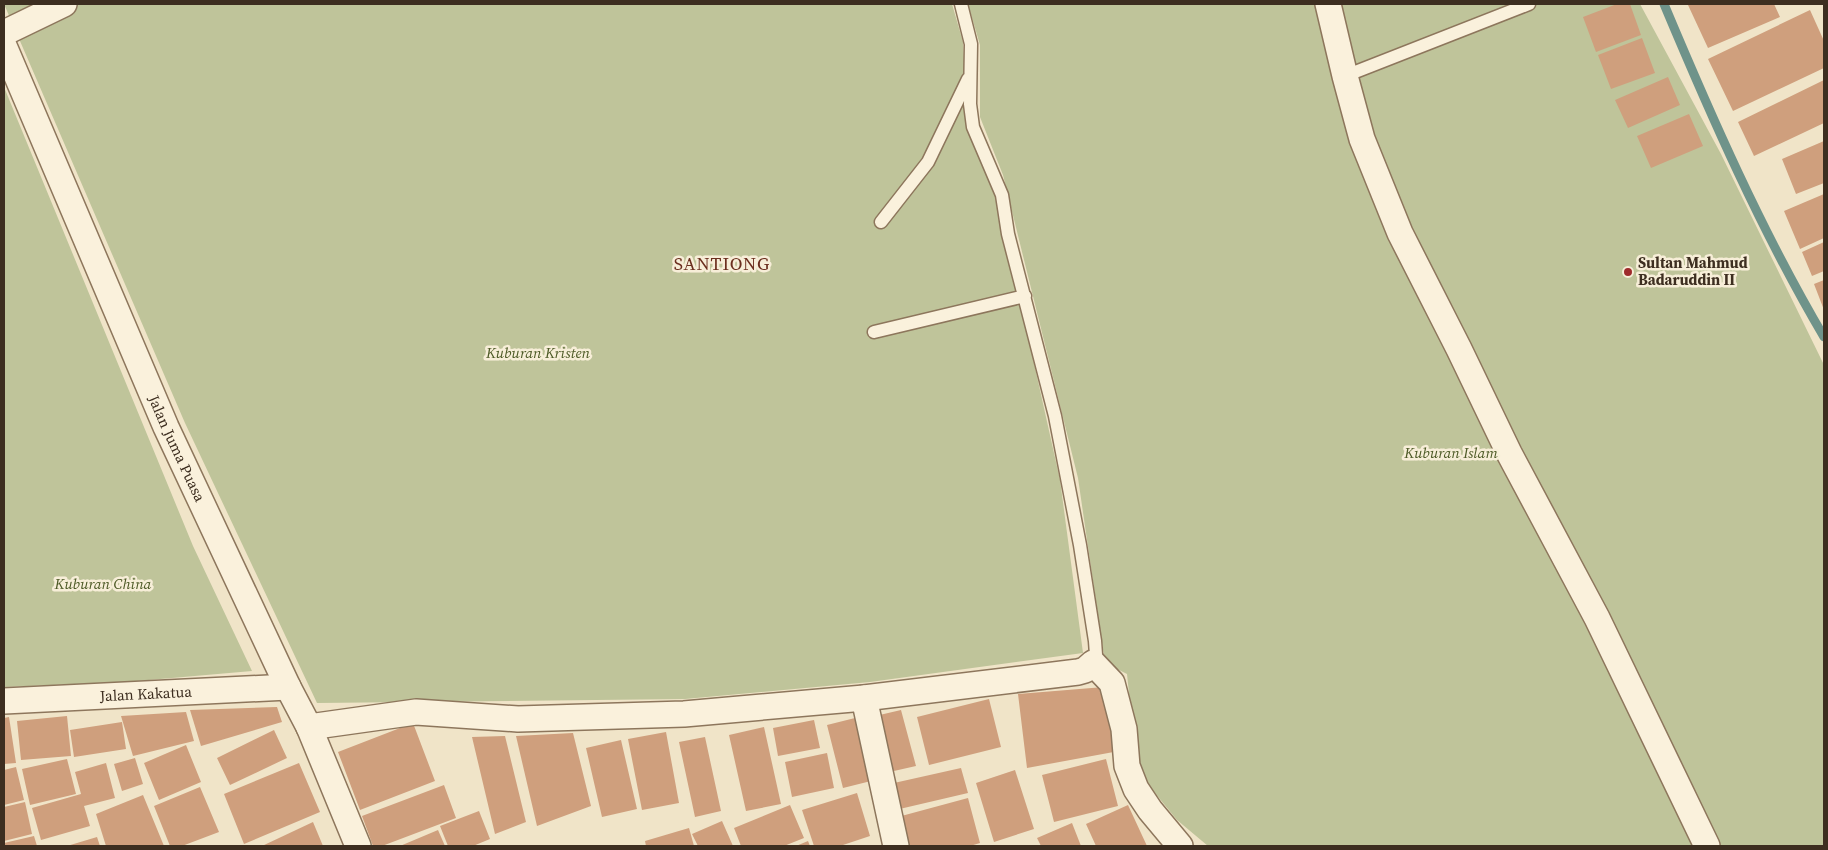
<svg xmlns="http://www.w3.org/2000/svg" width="1828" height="850" font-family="'Source Serif 4',serif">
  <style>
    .cemetery { fill: #bfc49a }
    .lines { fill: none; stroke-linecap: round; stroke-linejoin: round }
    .stream { stroke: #6f938a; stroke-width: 9 }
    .building { fill: #cf9f7d }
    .lane-casing { stroke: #8d765c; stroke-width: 15 }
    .street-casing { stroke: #8d765c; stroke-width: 28 }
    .lane { stroke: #faf1dc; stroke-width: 12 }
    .street { stroke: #faf1dc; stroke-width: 25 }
    .poi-dot { fill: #9e2a2b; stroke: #f7eed8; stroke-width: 2 }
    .labels { text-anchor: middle; stroke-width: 5; stroke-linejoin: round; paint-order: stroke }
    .poi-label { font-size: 15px; font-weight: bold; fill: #3d2e20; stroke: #f7eed8; text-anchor: start }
    .park-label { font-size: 15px; font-style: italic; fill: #4d5a26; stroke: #f7eed8 }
    .street-label { font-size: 15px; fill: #3d2e20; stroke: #f7eed8 }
    .quarter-label { font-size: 18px; letter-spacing: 1px; fill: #6b2e1e; stroke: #f7eed8 }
  </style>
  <rect width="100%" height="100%" fill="#f0e4c8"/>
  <path class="cemetery" d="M4,4H952L963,42L967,120L993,179L1060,480L1083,653L870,682L685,699L317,703L185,423Z
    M968,4H1640L1721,154L1824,365V846H1208L1177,820L1137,771L1127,674L1105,663L1078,478L1003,175L980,117V45Z
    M4,87L193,546L252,671L126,682L4,687Z"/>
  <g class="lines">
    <path class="stream" d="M1664,4C1711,116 1762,232 1824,337"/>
  </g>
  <path class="building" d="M1617,4H1630L1641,35L1596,52L1583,17Z
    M1690,4H1774L1780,17L1708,48L1688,5Z
    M1810,10L1824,41V68L1733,111L1708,59Z
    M1642,38L1655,73L1611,89L1598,55Z
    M1668,77L1680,105L1628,128L1615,100Z
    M1824,80V123L1754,156L1738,122Z
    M1689,114L1703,146L1651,168L1637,136Z
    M1824,141V183L1796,194L1782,159Z
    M1824,194V238L1800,249L1784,211Z
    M1824,242V271L1812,276L1802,252Z
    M1824,280V310L1814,284Z
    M1104,687L1119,751L1027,768L1018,694Z
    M989,699L1001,747L929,765L917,717Z
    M277,707L282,722L201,746L190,710Z
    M901,710L916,766L885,773L871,717Z
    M186,712L194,741L133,756L121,716Z
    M67,716L71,756L21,760L17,721Z
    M863,716L879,779L843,788L827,725Z
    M9,717L16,763L4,764V718Z
    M814,720L820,748L778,756L773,728Z
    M122,722L126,749L74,757L70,730Z
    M413,723L435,781L360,810L338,752Z
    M764,727L781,804L746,811L729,735Z
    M274,730L287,758L230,785L217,758Z
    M666,732L679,803L642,810L628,739Z
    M573,733L591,806L537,826L516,736Z
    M505,736L526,822L495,834L472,737Z
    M705,737L721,811L695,817L679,742Z
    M621,740L637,809L602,817L586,748Z
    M186,745L201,782L159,800L144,763Z
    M827,753L834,788L792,797L785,762Z
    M135,758L143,784L122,791L114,764Z
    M67,759L76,794L30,805L22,769Z
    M1106,759L1118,806L1054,822L1042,775Z
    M106,763L115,798L84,806L90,826L41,840L32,808L81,794L75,772Z
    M299,763L320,812L244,844L224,794Z
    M16,767L24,800L4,805V770Z
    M961,768L968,793L891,811L885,785Z
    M1015,770L1034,829L994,842L976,783Z
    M444,785L456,818L382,846H373L362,816Z
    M200,787L219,832L182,846H170L154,806Z
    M857,793L870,836L840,846H814L802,810Z
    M143,795L164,846H106L96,814Z
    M968,798L980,843L970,846H902L894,818Z
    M25,802L32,834L4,841V807Z
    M790,805L804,838L784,846H741L734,828Z
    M1128,805L1147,846H1096L1086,824Z
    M479,811L490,839L473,846H448L440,826Z
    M722,821L733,846H698L692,834Z
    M313,822L323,846H262Z
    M1072,823L1081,846H1041L1037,838Z
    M689,828L694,846H646L645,841Z
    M438,830L445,846H400Z
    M34,836L37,846H4V843Z
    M97,837L100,846H67Z
    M808,841L810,846H796Z"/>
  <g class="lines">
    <defs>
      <path id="lane" d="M961,4L971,44L970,104L973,127L1002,195L1008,234L1055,416L1080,545L1095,641L1096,655L1093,663
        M1345,76L1529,4
        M881,222L928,162L968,79
        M874,332L1025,296"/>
      <g id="street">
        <path d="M1328,4L1345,76L1362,139L1400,233L1459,349L1509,453L1597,618L1707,846"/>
        <path d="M4,33L64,4"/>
        <path id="s1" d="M4,46L166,427L288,687L309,727L358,846"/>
        <path d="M864,698L896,846"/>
        <path id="s2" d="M4,701L288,687"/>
        <path d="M309,727L416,712L518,719L684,714L864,698L1078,672L1085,670L1093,663L1112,683L1124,729L1127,766L1136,789L1150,810L1180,846"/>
      </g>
    </defs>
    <use href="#lane" class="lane-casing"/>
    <use href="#street" class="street-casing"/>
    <use href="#lane" class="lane"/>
    <use href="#street" class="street"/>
  </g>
  <circle class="poi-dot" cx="1628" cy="272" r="5"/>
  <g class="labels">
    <g class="poi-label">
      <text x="1638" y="268">Sultan Mahmud<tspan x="1638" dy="17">Badaruddin II</tspan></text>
    </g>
    <g class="park-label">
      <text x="538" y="358">Kuburan Kristen</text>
      <text x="1451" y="458">Kuburan Islam</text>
      <text x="103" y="589">Kuburan China</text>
    </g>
    <g class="street-label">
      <text dy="5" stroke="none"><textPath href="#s1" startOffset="438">Jalan Juma Puasa</textPath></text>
      <text dy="5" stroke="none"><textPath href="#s2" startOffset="142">Jalan Kakatua</textPath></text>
    </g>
    <g class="quarter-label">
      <text x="722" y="270">SANTIONG</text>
    </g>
  </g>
  <rect width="1828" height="850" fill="none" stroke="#3d2e20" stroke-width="10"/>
</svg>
